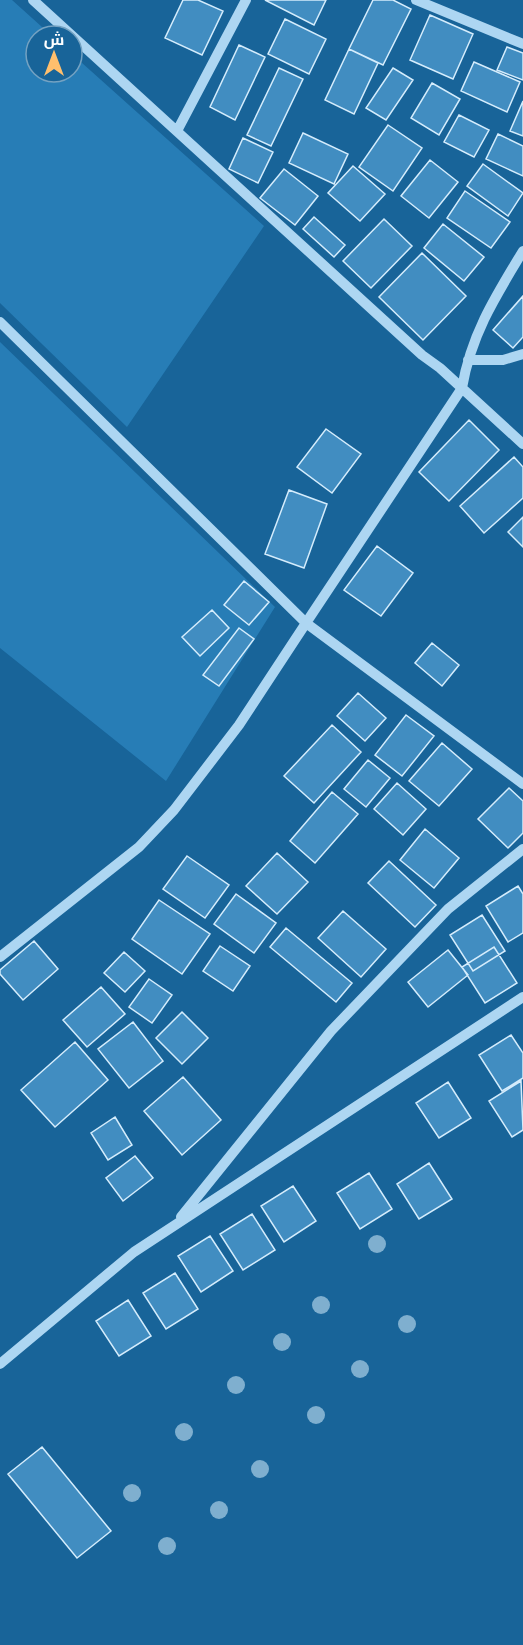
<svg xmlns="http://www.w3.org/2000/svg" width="523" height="1645" font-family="Overpass,Cairo,sans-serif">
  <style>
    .green { fill: #277db6 }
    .building { fill: #418dc1; stroke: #d4ecfc; stroke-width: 1.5 }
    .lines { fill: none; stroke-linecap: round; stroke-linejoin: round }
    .minor { stroke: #add6f2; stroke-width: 10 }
    .tree { fill: #7fafcf }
  </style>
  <rect width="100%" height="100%" fill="#186499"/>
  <path class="green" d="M0,0H12L52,36H36V72H72V54L264,226L127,427L0,303Z
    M0,342L275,607L166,781L0,648Z"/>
  <path class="building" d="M183,0H198L223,11L202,55L165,38Z
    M265,0H326L314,25Z
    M373,0H393L411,9L383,65L349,49Z
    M430,15L473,34L453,79L410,60Z
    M285,19L326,39L309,74L268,54Z
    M239,45L265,57L235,120L210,107Z
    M507,47L523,53V80L497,70Z
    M349,49L378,63L354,114L325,100Z
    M474,62L520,82L507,112L461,91Z
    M279,68L303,79L271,146L247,135Z
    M393,68L413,80L386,120L366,108Z
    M432,83L460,99L439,135L411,118Z
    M523,101V136L510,131Z
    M459,115L489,130L474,157L444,142Z
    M388,125L422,148L393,191L359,167Z
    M303,133L348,154L334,184L289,163Z
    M498,134L523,146V176L486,159Z
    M243,138L273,152L258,183L229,169Z
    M430,160L458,182L429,218L401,196Z
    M483,164L523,193L508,216L467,186Z
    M353,166L385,194L360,221L328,193Z
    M284,169L318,196L295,225L260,198Z
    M465,191L510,222L491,248L447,218Z
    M314,217L345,245L334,257L303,229Z
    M384,219L412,246L371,288L343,261Z
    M443,224L484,257L464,281L424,248Z
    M422,253L466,296L423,340L379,297Z
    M523,296V337L513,348L493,330Z
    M469,420L499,450L449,501L419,472Z
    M326,429L361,454L332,493L297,467Z
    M514,457L523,467V498L484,533L460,506Z
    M289,490L327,504L304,568L265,554Z
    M523,517V547L508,532Z
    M377,546L413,573L381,616L344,590Z
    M244,581L269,602L249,625L224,605Z
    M212,610L229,628L200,656L182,637Z
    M239,628L254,639L219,686L203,675Z
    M432,643L459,665L442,686L415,663Z
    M358,693L386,718L365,741L337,716Z
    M406,715L434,736L402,776L375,755Z
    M332,725L361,752L314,803L284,776Z
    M442,743L472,769L439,806L409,781Z
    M368,760L390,778L366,807L344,789Z
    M397,783L426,809L403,835L374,809Z
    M509,788L523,801V833L508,848L478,819Z
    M332,792L358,814L315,863L290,841Z
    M425,829L459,858L434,888L400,860Z
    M277,853L308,882L277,914L246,886Z
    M187,856L229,885L205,918L163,889Z
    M389,861L436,905L415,927L368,883Z
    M518,886L523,894V933L508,942L486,906Z
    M236,894L276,923L254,953L214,924Z
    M159,900L210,934L182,974L132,939Z
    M343,911L386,949L361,977L318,938Z
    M482,915L505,951L473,971L450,935Z
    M286,928L352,983L336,1002L270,947Z
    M34,941L58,969L23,1000L0,974V970Z
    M220,946L250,966L233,991L203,971Z
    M494,947L517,983L485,1003L462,967Z
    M448,950L468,975L428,1007L408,982Z
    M124,952L145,971L125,992L104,973Z
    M149,979L172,995L152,1023L129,1007Z
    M101,987L125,1014L87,1047L63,1020Z
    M182,1012L208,1038L182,1064L156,1038Z
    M133,1022L163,1061L129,1088L98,1049Z
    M511,1035L523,1053V1078L502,1091L479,1055Z
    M75,1042L108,1080L55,1127L21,1090Z
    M183,1077L221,1120L182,1155L144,1111Z
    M521,1081L523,1130L512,1137L489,1101Z
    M448,1082L471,1118L439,1138L416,1103Z
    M115,1117L132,1145L108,1160L91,1133Z
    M135,1156L153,1178L123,1201L106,1178Z
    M429,1163L452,1199L419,1219L397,1184Z
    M369,1173L392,1209L360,1229L337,1193Z
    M293,1186L316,1221L284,1242L261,1206Z
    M252,1214L275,1250L243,1270L220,1234Z
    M210,1236L233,1271L201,1292L178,1256Z
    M175,1273L198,1309L166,1329L143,1293Z
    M128,1300L151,1336L119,1356L96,1321Z
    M42,1447L111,1531L77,1558L8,1474Z"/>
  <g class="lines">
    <path class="minor" d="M33,0L422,355L440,368L523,444
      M416,0L523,44
      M177,131L246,0
      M0,322L306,623L462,388C471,335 495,297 523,251
      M468,360H503L523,354
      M0,957L139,847L174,810L239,725L306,623L523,784
      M181,1217L331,1031L448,909L523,849
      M0,1364L134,1252L523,997"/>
  </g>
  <g class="tree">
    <circle cx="377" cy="1244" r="9"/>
    <circle cx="321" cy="1305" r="9"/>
    <circle cx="407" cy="1324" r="9"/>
    <circle cx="282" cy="1342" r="9"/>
    <circle cx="360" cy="1369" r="9"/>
    <circle cx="236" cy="1385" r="9"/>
    <circle cx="316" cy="1415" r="9"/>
    <circle cx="184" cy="1432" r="9"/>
    <circle cx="260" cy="1469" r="9"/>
    <circle cx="132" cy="1493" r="9"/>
    <circle cx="219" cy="1510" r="9"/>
    <circle cx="167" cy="1546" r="9"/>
  </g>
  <g transform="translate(54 54)"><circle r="28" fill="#186499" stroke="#74a2c2" stroke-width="1.5"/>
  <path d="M0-4.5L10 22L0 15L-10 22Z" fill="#ffbf6d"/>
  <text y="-9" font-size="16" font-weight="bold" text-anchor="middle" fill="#ffffff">ش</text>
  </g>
</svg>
